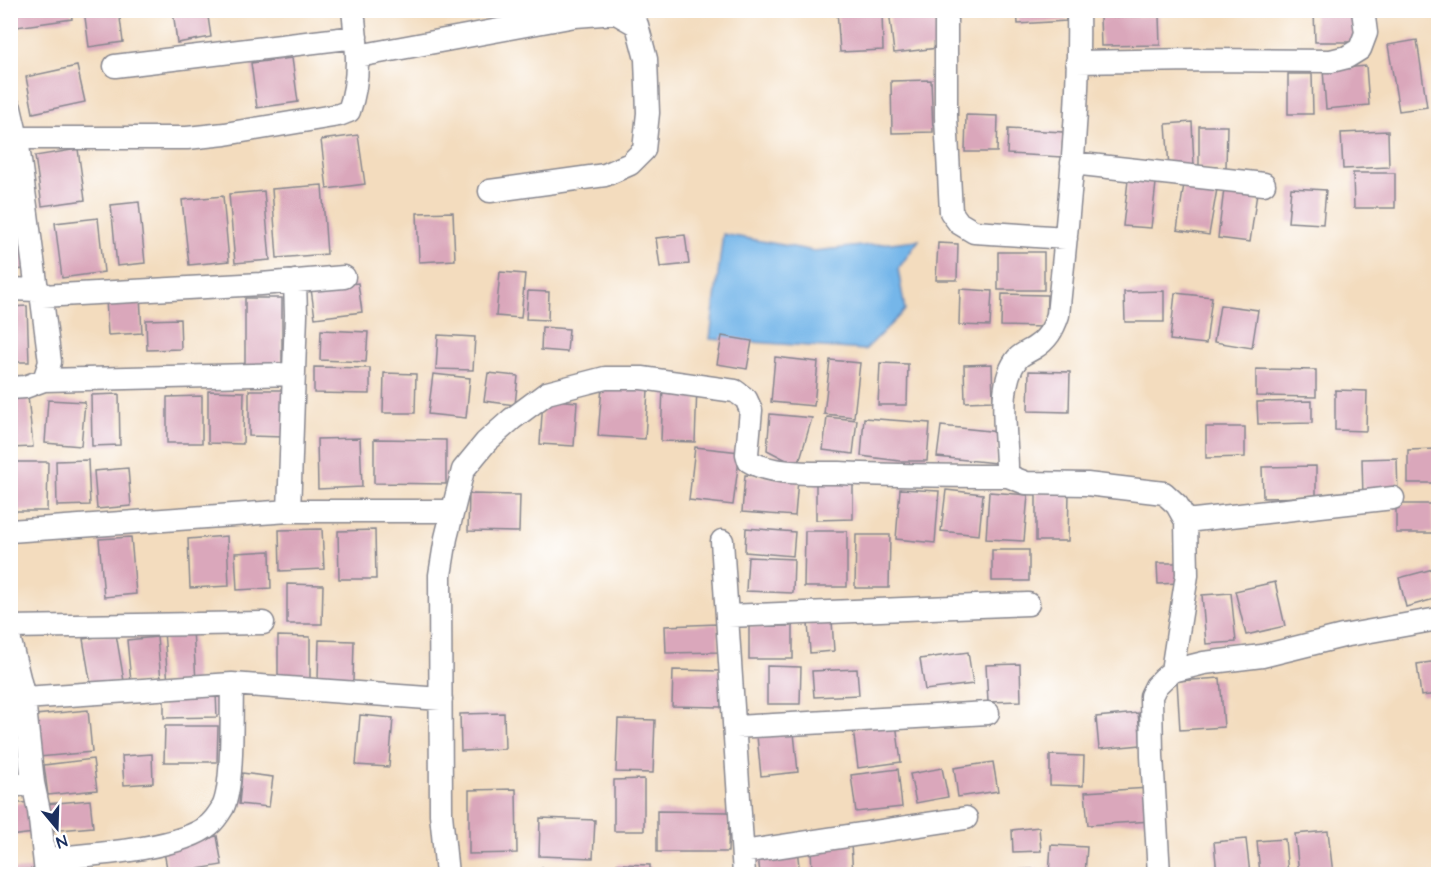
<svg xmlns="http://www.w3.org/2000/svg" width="1449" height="885" font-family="'Architects Daughter',sans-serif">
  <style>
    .water { fill: #74b6e9; stroke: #4872a4; stroke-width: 1.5 }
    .building { fill: #daa7bb }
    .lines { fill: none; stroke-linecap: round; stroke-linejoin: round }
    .street-casing { stroke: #87868e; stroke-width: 25 }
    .street { stroke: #fff; stroke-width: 22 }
  </style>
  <rect width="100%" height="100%" fill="#fff"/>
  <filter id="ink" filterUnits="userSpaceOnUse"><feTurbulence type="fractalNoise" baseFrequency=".0167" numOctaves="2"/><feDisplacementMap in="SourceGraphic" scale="12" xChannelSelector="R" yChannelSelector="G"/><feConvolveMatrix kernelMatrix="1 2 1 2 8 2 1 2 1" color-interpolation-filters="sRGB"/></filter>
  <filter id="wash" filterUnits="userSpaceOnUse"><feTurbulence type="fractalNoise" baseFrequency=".008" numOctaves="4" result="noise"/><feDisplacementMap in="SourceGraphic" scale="24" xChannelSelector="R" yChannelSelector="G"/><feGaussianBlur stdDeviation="1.35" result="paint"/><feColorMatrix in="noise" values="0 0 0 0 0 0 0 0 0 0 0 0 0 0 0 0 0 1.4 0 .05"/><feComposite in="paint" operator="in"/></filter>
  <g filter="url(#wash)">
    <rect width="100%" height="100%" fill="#f3dcbe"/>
    <path class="water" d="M723,234L814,251L919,240L898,269L905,310L865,350L710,339Z"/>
    <g id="blocks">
      <path class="building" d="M15,10H71L72,19L17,27Z
        M84,10H119L123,42L89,47Z
        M173,10H207L211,37L177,43Z
        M837,10H882L883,50L840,52Z
        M889,10H934L938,48L894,53Z
        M1017,10H1066V21L1018,24Z
        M1314,10H1354L1355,42H1315Z
        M1159,16L1160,45L1101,46L1100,17Z
        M1417,40L1427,107L1399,111L1388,45Z
        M292,58L298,102L257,108L251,63Z
        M77,66L85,102L33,113L26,77Z
        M1366,66L1369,105L1326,109L1323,70Z
        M1288,74H1312L1313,114H1288Z
        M931,80L933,132L892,133L891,81Z
        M966,115L998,116L997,152H965Z
        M1192,122L1194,166L1169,168L1166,124Z
        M1199,126H1227L1226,168H1199Z
        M1008,129L1063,132L1062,157L1007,154Z
        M1388,131L1389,167L1343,169L1341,133Z
        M358,135L365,184L327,189L321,140Z
        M78,149L85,200L42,206L35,156Z
        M1353,173H1395V208H1354Z
        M1128,180L1156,183L1151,228L1123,226Z
        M1184,184L1217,189L1209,235L1177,230Z
        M322,185L327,254L277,258L272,189Z
        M1291,188L1326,190L1323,224L1288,222Z
        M1224,189L1257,193L1250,242L1218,238Z
        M264,191L270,260L235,263L229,194Z
        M223,196L229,261L189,265L182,200Z
        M139,202L145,263L117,266L111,205Z
        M24,211L28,269L10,270V212Z
        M453,212L455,260L419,262L417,213Z
        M98,218L104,272L62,278L55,223Z
        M685,235L689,264L660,267L656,238Z
        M938,243L958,244L957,280H936Z
        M998,252H1044V290H998Z
        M500,272L525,274L521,318L496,316Z
        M358,283L362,312L315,318L311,289Z
        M960,289L992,291L990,326L959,325Z
        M528,291L549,292L548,320L526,319Z
        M1164,291V322H1125L1124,292Z
        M1175,293L1212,297L1206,344L1170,340Z
        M1002,294L1047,295L1046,327L1001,326Z
        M140,295L142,333L108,335L106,298Z
        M245,298H282V366L245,367Z
        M1220,305L1258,310L1252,348L1214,342Z
        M27,306L29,362H10V307Z
        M180,319L181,349L147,350L146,320Z
        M542,327L569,329L567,352L541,350Z
        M321,330L368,332L366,362L320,360Z
        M438,335L475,337L473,370L436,369Z
        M722,336L752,341L747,369L717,364Z
        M775,357L818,362L814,406L771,402Z
        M830,360L860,363L854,417L824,414Z
        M880,363L908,364L907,405H878Z
        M992,364L993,401L965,402L964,365Z
        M314,367L370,368V394L314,393Z
        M1256,369L1316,370V397L1256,396Z
        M1029,371L1070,372L1069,412L1028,411Z
        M384,373L416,374L415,413H383Z
        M488,373L518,376L515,405L484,401Z
        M433,374L470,378L466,418L428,414Z
        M602,386L648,390L645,439L598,436Z
        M663,386L697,387L695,442L661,441Z
        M249,390H286L285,437L249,436Z
        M1335,390L1367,391L1366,431L1335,430Z
        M208,391L244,392L243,444L208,443Z
        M119,394L120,445L92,446L91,395Z
        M28,396L33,447L10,448V397Z
        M202,396V443H167V397Z
        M543,399L577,402L574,446L540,444Z
        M48,400L85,402L81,446L45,443Z
        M1312,401V423L1258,424L1257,402Z
        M770,414L812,418L798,466L767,450Z
        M827,417L857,420L853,454L823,450Z
        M864,418L930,423L927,461H900L861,456Z
        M941,426L999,432L996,463L937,457Z
        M1206,427H1245V457L1206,458Z
        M360,438L362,487L318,489L317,439Z
        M374,439L446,440V484L374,483Z
        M695,447L740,452L733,505L689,500Z
        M1436,449V483H1408V450Z
        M1397,458L1398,497L1363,498L1362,459Z
        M88,460L90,505L57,506L56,461Z
        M10,462H48L47,511H10Z
        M1316,466V497L1263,498L1262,467Z
        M128,468L131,506L97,509L94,471Z
        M745,475L798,479L795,516L742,512Z
        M816,476H853V519L816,520Z
        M900,489L939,491L935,543L896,539Z
        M946,490L983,494L979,535L941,531Z
        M989,492L1028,495L1024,541L986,539Z
        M1036,492H1069L1068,541H1036Z
        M469,494L520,495L519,532L468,531Z
        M1396,504H1432L1433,533H1396Z
        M746,528L795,532L793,556L745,552Z
        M322,529L324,569L280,571L279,530Z
        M375,530L376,579H339L338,531Z
        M805,531H847V587H804Z
        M856,535H890L889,588H855Z
        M227,536L229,586L190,588L188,539Z
        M131,537L136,594L104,597L99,539Z
        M992,550H1029V581H992Z
        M270,551L271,588L237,590L235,553Z
        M748,557L794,559L793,593L746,591Z
        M1157,563H1179V583L1158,584Z
        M1433,569L1438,589V598L1406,607L1399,578Z
        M1275,582L1285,626L1246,635L1235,591Z
        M287,584L323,585L322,624H287Z
        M1231,593L1236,642L1206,644L1202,595Z
        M832,621L834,651L810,653L808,622Z
        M718,624L719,652L666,653L665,626Z
        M749,626H793V659H749Z
        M193,629L196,682L168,684L164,631Z
        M116,634L124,681L91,686L83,639Z
        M278,636L310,637V681H278Z
        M157,637L161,680L131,682L127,640Z
        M319,640L354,641L353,681L318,680Z
        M968,652L973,684L925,690L920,659Z
        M1438,661V694L1421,696L1417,664Z
        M1020,664L1021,701L988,702L986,665Z
        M767,666L801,667L800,704H767Z
        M857,669L859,695L814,697L812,671Z
        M673,670L722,671L721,707L672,706Z
        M1220,678L1224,727L1180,730L1177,681Z
        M216,692L217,717L164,718V693Z
        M1438,703V729H1437L1433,704Z
        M88,710L92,752L39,757L35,715Z
        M504,713L505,749L461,751L460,714Z
        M1138,713L1141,745L1099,749L1096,717Z
        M360,715L393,718L389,767L356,765Z
        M618,719L655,720L653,773L616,772Z
        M896,723L901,762L858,768L853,729Z
        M165,726H218L217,762H164Z
        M794,733L798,772L761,776L757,736Z
        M152,754L153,783L124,785L122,756Z
        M1050,755L1084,756L1083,786L1050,785Z
        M93,759L97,790L48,795L44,765Z
        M993,762L998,791L958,797L954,768Z
        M942,768L948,797L916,803L910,774Z
        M898,769L902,807L856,812L851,775Z
        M242,773L273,777L269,807L239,804Z
        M644,779V831H614V780Z
        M1149,788L1152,821L1088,825L1085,792Z
        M516,789L517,853L469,854V790Z
        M90,800L93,827L48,831L46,804Z
        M31,802L34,833L10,836V804Z
        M657,811L729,812L728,852H657Z
        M540,818L595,820L593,858L539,856Z
        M1039,827L1041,851L1013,852L1012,830Z
        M1328,831L1333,874H1299L1295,834Z
        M217,836L222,865L168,874L163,846Z
        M1246,839L1250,874H1217L1214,842Z
        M1285,839L1288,874H1260L1257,841Z
        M851,844L853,874H812L811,846Z
        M1051,845L1087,847L1085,874H1049Z
        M797,849L800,874H760L758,855Z
        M617,864L650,865V874H617Z
        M542,868H567V874H542Z
        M33,869L34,874H10V870Z
        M1039,869V874H1011L1010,870Z
        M492,870L521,873L520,874H491Z"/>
    </g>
  </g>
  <g filter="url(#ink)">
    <use href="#blocks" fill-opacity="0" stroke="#87868e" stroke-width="1.5"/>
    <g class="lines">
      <defs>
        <path id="street" d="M946,10V117L951,212L959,223L974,232L1066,238
          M1078,10C1080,112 1068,215 1058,315C1053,330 1047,340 1034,348C1029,351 1022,354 1018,358C996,383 1007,436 1007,468L1008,476L1026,483L1087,484L1164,493L1177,505L1186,521L1187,575L1172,671
          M358,56L575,16L616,13L637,25L646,59L648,113L644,150L630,164L605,175L490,191
          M1077,62L1193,60L1331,61L1347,57L1360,49L1366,33L1363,10
          M115,66L356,37
          M10,108L17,138
          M1072,163L1264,184
          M10,289L37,290L41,292L50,362L44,380L25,387L10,388
          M37,290L17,138H187L225,134L339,115L349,111C361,77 357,45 353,10
          M42,296L261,284L344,277
          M44,380L294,374
          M289,511L296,315L295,281
          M1186,521L1393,498
          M10,531L289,511H452
          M722,541L744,874
          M728,616L1028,604
          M10,627L263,623
          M10,641L24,698L33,783L39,811L46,873
          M24,698L232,684L441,699
          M736,727L988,713
          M10,786L33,783
          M743,852L966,818
          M45,859C85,855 180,850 209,825C214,821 220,812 223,807C234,784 231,712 232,684
          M447,874L441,814L440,575L446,538L463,470L486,442L512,419L547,393L605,378H642L735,391L746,399L751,410L747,454L749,461C771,475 813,473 839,473C895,476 952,476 1008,476
          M1159,874L1152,756L1151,696L1156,686L1163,679L1172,671L1204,663L1262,656L1343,636L1438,619"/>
      </defs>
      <use href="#street" class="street-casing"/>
      <use href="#street" class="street"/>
    </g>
  </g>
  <rect width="1449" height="885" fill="none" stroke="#fff" stroke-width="36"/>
  <g transform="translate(57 828) rotate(161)" stroke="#ffffff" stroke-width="4.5" paint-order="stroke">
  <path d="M0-4.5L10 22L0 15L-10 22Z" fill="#1b2f5e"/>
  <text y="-9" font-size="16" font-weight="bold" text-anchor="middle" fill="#1b2f5e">N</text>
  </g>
</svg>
